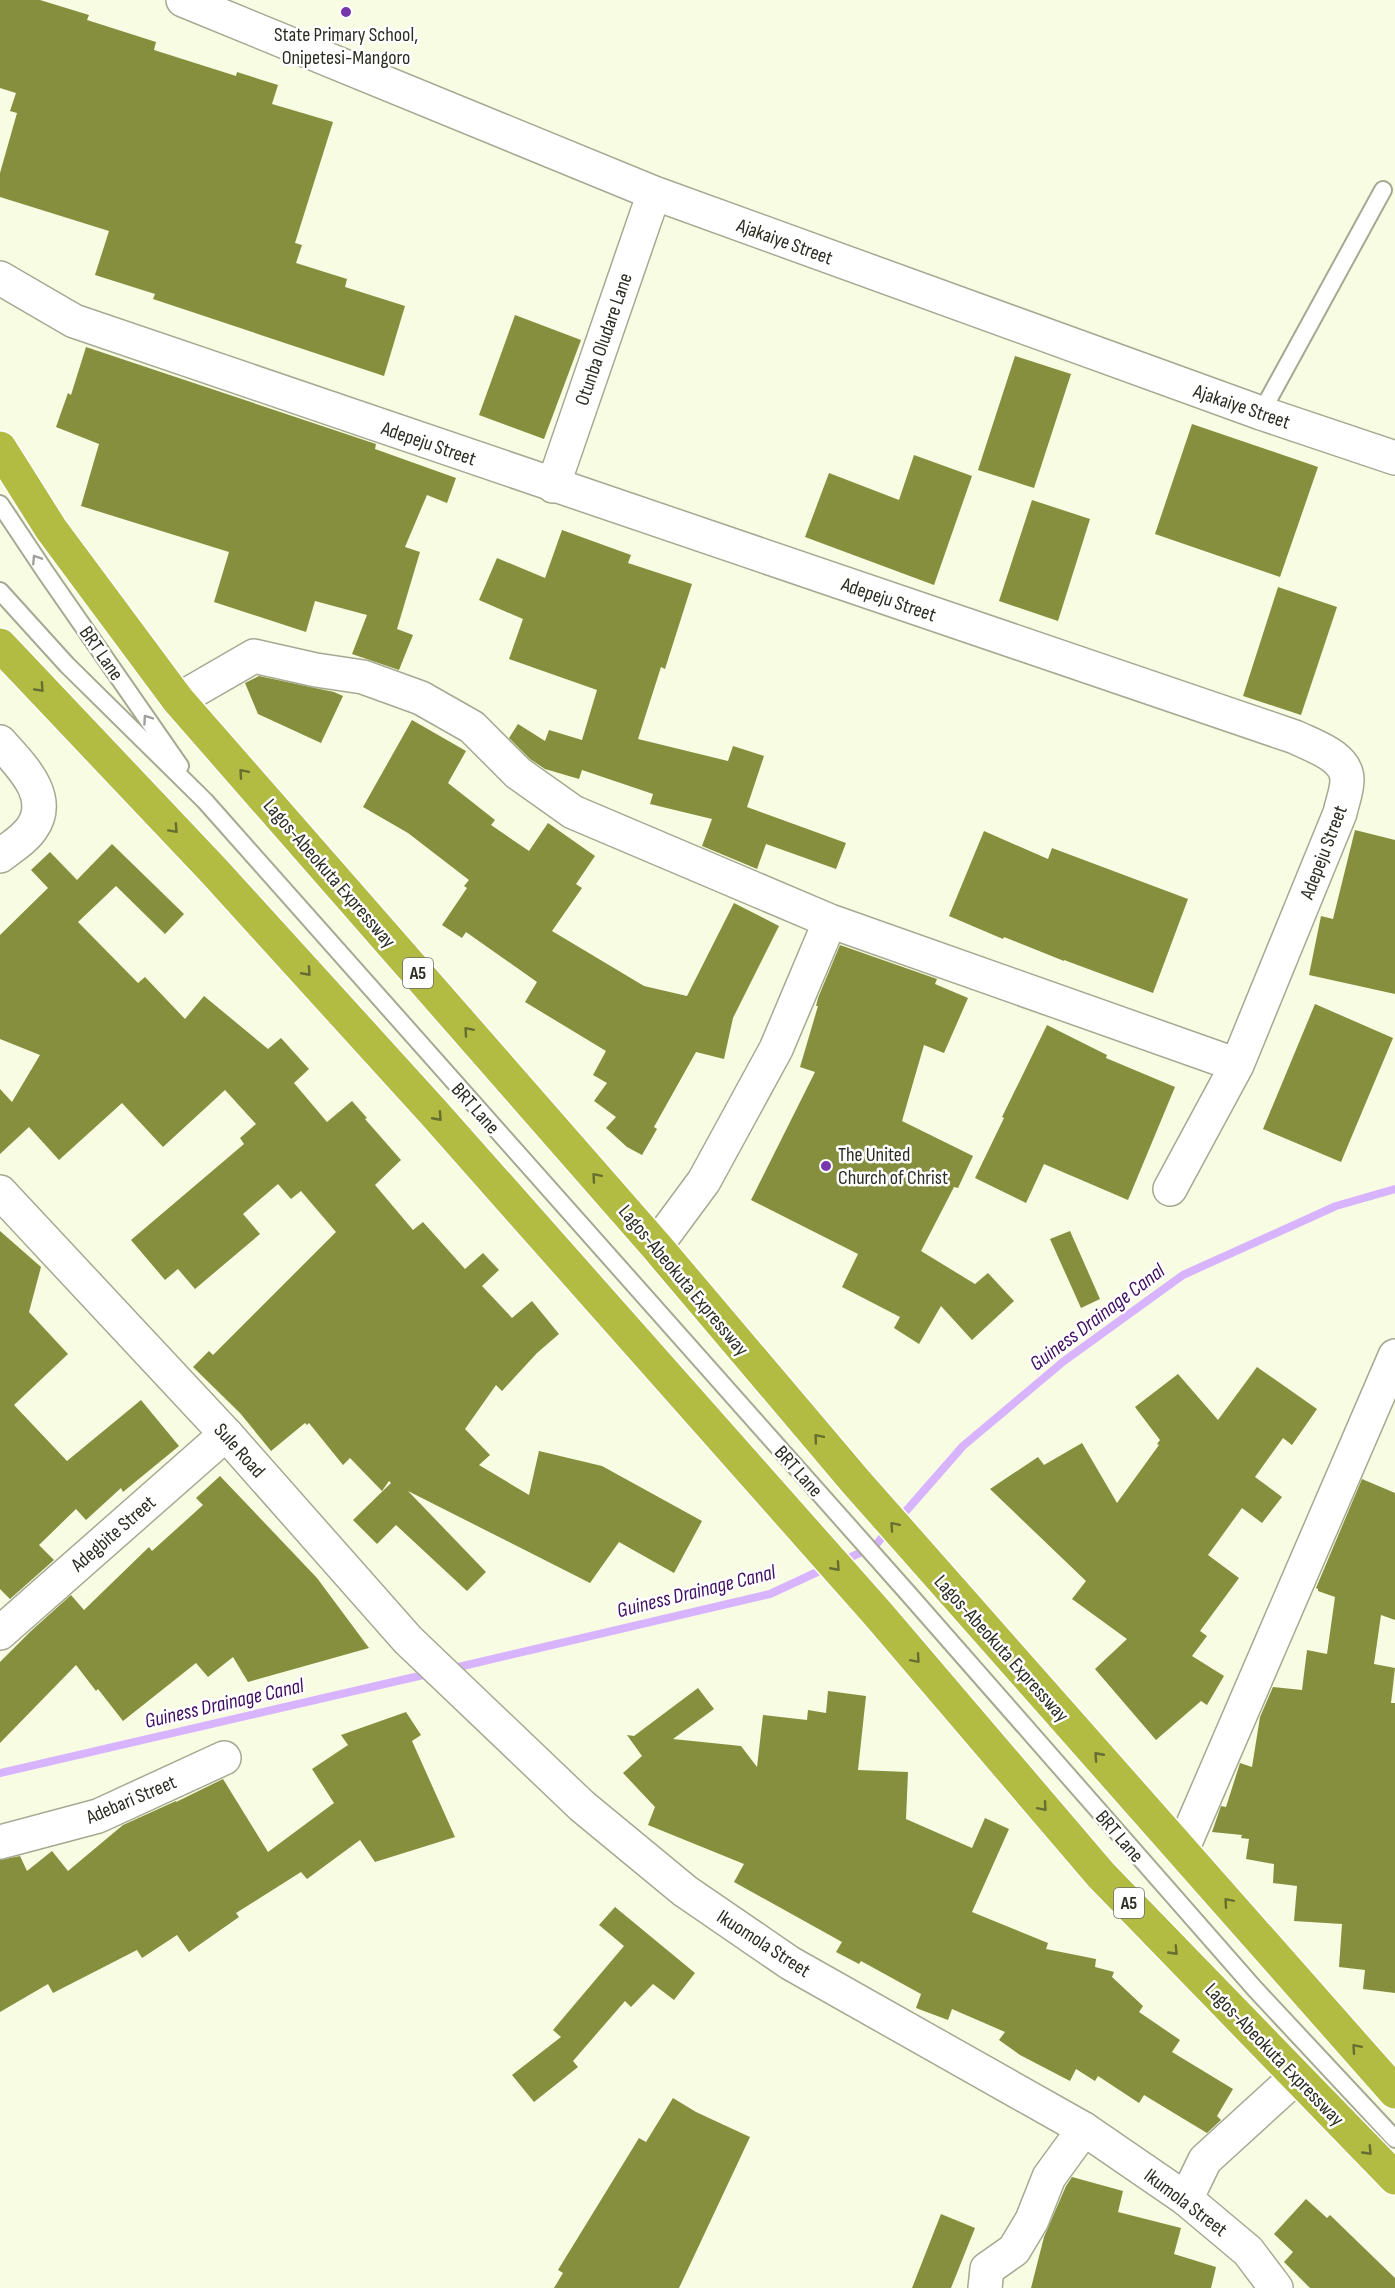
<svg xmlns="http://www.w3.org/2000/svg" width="1395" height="2288" font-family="'Sofia Sans Condensed',sans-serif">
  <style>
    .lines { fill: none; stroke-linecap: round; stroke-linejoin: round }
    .stream { stroke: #d8b4fe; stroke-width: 8 }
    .building { fill: #868f3d }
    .service-casing { stroke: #a6a992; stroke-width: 20 }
    .minor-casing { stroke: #a6a992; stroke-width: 36 }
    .tertiary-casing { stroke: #a6a992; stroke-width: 36 }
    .trunk-casing { stroke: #fff; stroke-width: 36 }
    .service { stroke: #fff; stroke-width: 16 }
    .minor { stroke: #fff; stroke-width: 33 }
    .tertiary { stroke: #fff; stroke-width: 33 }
    .trunk { stroke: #b2bb42; stroke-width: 33 }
    .oneway { stroke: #a0a09c }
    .oneway2 { stroke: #686d31 }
    .poi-dot { fill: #7736ab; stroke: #fff; stroke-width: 2 }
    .labels { text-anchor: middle; stroke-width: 5; stroke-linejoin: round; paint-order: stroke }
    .shield { fill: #fff; stroke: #6b6c65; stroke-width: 1.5 }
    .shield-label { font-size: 18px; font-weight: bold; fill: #2b2d23 }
    .poi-label { font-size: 20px; fill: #2b2d23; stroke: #fff }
    .street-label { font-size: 20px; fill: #2b2d23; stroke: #fff }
    .water-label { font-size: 21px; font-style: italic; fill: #3f0d62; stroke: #fff }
  </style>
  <rect width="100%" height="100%" fill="#f7fce3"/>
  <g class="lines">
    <path class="stream" d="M899,1519L963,1446L1064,1361L1183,1275L1336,1206L1395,1189
      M840,1562L875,1546L888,1530
      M450,1669L770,1594L828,1567
      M0,1773L432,1673"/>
  </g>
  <path class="building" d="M0,0H40L89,15L87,20L156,42L154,50L236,76L237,72L278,85L272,104L333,122L295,243L302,245L296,263L347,279L345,287L405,306L384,376L153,299L155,294L95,275L109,231L0,197V173L17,113L10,111L16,93L0,88Z
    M515,315L581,340L544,439L479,415Z
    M86,347L376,444L375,449L456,478L447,503L427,495L405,547L420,552L397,629L413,635L399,670L352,654L367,615L315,601L306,632L214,602L229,552L81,506L99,444L56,427L68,393L71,395Z
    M1015,356L1071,374L1034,488L978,470Z
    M1192,424L1318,467L1280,577L1155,534Z
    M914,455L972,476L934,585L805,537L829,473L899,500Z
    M1032,500L1090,519L1058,621L999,601Z
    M562,530L631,555L628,563L692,584L665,669L661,667L638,739L728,761L733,746L764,756L747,807L846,843L836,869L766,844L757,869L738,861L702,846L712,819L650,804L653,794L582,770L579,779L545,769L530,759L509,738L518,724L545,741L549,730L582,740L597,690L509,659L523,619L479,600L497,558L545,578Z
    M1278,587L1337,607L1301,715L1243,696Z
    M259,676L334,692L343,696L321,743L258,714L245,683Z
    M412,720L466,751L448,783L495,820L491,825L529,851L548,823L595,856L576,884L582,888L552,931L644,986L687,996L734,903L779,926L733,1018L724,1059L696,1052L654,1127L657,1129L642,1155L627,1147L606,1128L616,1117L594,1101L607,1083L593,1075L606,1051L525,1002L537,982L466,932L462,938L442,925L467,888L464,886L469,880L408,833L363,807Z
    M1355,830L1395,840V994L1309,975L1321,916L1333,919Z
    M984,831L1048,859L1052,848L1188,899L1153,993L1064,960V961L1004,937L1003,939L949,916Z
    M112,844L184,914L165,934L116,886L78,922L138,983L145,977L185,1019L204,996L268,1049L281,1038L309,1069L294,1083L327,1122L352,1101L367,1118L365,1119L401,1160L375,1185L413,1230L423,1222L465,1269L483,1253L499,1270L482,1286L512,1318L532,1301L559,1334L537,1353L502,1391L496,1385L465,1429L490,1455L479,1465L529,1495L539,1451L602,1466L702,1521L674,1573L619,1542L590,1583L408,1491L486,1572L467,1591L396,1525L377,1544L353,1520L391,1483L389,1481L382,1491L350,1458L343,1465L309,1423L307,1425L305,1423L271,1451L240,1413L193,1367L209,1351L213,1355L336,1232L301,1191L291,1199L278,1184L243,1214L260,1234L195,1289L178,1269L165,1280L131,1240L244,1144L240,1138L256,1124L225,1090L163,1147L122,1103L59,1160L29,1127L0,1154V1089L12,1102L40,1055L0,1039V935L48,888L31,870L50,852L77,880Z
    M840,945L937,979L935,984L968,998L944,1053L924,1045L902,1121L973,1156L958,1188L954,1187L921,1251L975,1284L988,1273L1014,1301L972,1340L941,1306L919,1344L894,1328L900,1317L842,1287L858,1254L751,1200L815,1072L800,1067L818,1006H816L818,998Z
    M1315,1004L1393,1038L1341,1162L1263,1129Z
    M1047,1025L1107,1055L1106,1058L1175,1087L1128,1200L1044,1164L1026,1203L975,1178L1004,1118L1002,1117Z
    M0,1231L41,1267L29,1312L68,1354L14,1405L67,1461L141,1400L179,1446L123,1492L121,1488L86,1520L76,1509L39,1545L54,1560L10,1599L0,1589Z
    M1070,1231L1100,1299L1081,1308L1050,1239Z
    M1257,1367L1317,1409L1292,1445L1283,1438L1255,1477L1282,1497L1262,1523L1242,1508L1208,1555L1239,1578L1200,1631L1207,1636L1192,1656L1224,1676L1207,1705L1201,1701L1156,1740L1095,1669L1127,1639L1072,1599L1086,1581L990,1489L1038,1457L1044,1465L1082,1443L1117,1503L1159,1445L1157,1444L1160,1440L1135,1407L1178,1374L1218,1420Z
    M220,1476L317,1578L369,1648L248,1682L233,1657L208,1677L196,1663L123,1721L98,1689L96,1691L76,1665L0,1743V1662L31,1631L71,1595L84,1610L149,1547L152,1551L203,1505L196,1498Z
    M1362,1479L1395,1493V1620L1381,1615L1374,1664L1395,1668L1391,1703H1395V1993L1363,1989L1365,1970L1339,1967L1342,1924L1294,1921L1297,1886L1273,1883L1274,1864L1246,1859L1249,1839L1241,1838L1242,1835L1212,1832L1221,1806L1226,1807L1240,1763L1252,1767L1260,1717L1273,1687L1302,1690L1307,1650L1327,1654L1335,1597L1318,1591V1589L1316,1588Z
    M698,1688L714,1709L673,1739L741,1746L757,1767L763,1715L807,1720L808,1710L826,1713L828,1691L866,1696L858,1770L908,1772L906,1819L972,1848L985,1818L1009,1829L972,1912L1048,1943L1046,1949L1096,1959L1095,1967L1114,1972L1112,1977L1143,2006L1139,2012L1180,2040L1172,2052L1233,2089L1217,2116L1221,2120L1207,2133L1144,2095L1139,2103L1098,2076L1095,2081L1076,2069L1070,2081L1020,2055L999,2040L1005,2032L952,2009L948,2020L916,2008L921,1994L861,1961L859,1964L836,1952L842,1942L734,1882L744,1864L648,1825L655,1807L623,1773L642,1756L627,1735L634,1736Z
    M406,1712L421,1735L412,1741L455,1837L375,1862L360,1840L307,1879L301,1872L236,1913L239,1917L189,1952L177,1935L142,1958L137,1950L53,1993L48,1984L0,2012V1860L20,1856L27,1871L52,1851L68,1871L123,1825L176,1801V1802L223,1779L268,1852L334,1803L312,1769L348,1745L341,1735Z
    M615,1907L695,1973L674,2000L653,1984L631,2007L625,2001L573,2061L578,2067L534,2102L512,2075L561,2037L553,2030L624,1946L599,1925Z
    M673,2098L696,2112L750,2137L679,2288H554L563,2273L558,2270L639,2138L646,2142Z
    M1072,2177L1123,2191L1118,2212L1181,2228L1174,2254L1216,2267L1211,2288H1031L1044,2237L1066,2186Z
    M1306,2199L1327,2218L1330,2215L1395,2278V2288H1310L1284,2262L1293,2252L1274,2234Z
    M941,2214L975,2228L951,2288H912Z"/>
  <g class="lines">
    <defs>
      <path id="service" d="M1261,413L1383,190
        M0,504L46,573L180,766
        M0,591L67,665L205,801L906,1591L1255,1989L1395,2139"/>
      <path id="minor" d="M183,0L654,193L1261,413L1395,458
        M0,278L74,321L1295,737C1313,746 1347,756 1347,780C1347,791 1342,803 1340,813L1237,1065L1170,1189
        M553,486L654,193
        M178,700L254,656L316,670L363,677L421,698L472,727L518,773L573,812L830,921L1237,1065
        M0,742C20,765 54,796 32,828C25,839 10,848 0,856
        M656,1246L704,1181L776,1049L830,921
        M0,1633L226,1434
        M0,1842L98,1816L224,1758
        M1182,1850L1395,1356
        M1186,2199L1205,2160L1296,2077
        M985,2288L987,2269L1014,2250L1032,2220L1049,2177L1084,2129"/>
      <path id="tertiary" d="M0,1192L226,1434L408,1640L582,1806L685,1891L790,1963L1084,2129L1186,2199L1248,2251L1276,2288"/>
      <path id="trunk" d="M0,448L51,529L178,700L656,1246L856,1482L1395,2092
        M0,645L214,871L434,1113L878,1614L1101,1875L1395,2178"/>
    </defs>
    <use href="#service" class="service-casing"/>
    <use href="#minor" class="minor-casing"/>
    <use href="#tertiary" class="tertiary-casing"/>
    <use href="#trunk" class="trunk-casing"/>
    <use href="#service" class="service"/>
    <use href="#minor" class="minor"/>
    <use href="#tertiary" class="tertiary"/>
    <use href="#trunk" class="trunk"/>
  </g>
  <defs><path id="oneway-chevron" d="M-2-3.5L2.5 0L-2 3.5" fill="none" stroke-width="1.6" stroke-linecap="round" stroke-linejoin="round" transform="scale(1.5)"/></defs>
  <g class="oneway">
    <use href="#oneway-chevron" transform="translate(36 559) rotate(-123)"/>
    <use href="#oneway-chevron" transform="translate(147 719) rotate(-125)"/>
  </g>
  <g class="oneway2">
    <use href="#oneway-chevron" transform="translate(40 688) rotate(47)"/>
    <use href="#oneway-chevron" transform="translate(243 773) rotate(-131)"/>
    <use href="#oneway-chevron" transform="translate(174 829) rotate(47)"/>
    <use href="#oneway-chevron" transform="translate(307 972) rotate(48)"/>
    <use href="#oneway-chevron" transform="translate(468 1031) rotate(-131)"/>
    <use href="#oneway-chevron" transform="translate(438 1117) rotate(48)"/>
    <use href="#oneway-chevron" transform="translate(596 1177) rotate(-131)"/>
    <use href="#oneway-chevron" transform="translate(818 1438) rotate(-130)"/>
    <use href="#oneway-chevron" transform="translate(894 1526) rotate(-131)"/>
    <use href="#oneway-chevron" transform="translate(836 1567) rotate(48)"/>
    <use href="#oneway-chevron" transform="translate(916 1659) rotate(49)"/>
    <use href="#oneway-chevron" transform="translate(1098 1756) rotate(-132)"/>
    <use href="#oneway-chevron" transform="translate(1043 1807) rotate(49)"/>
    <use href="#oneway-chevron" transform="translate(1228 1902) rotate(-131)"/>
    <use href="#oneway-chevron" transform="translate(1174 1951) rotate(46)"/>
    <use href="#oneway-chevron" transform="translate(1356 2048) rotate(-131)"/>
    <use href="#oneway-chevron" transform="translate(1368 2151) rotate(46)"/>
  </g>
  <g class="poi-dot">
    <circle cx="346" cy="12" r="6"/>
    <circle cx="826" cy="1166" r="6"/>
  </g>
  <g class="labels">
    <g class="shield">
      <rect x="403" y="958" width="30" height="30" rx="4.5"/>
      <rect x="1114" y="1888" width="30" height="30" rx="4.5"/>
    </g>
    <g class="shield-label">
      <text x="418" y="979">A5</text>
      <text x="1129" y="1909">A5</text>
    </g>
    <g class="poi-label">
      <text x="346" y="41">State Primary School,<tspan x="346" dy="23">Onipetesi-Mangoro</tspan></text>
      <text x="838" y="1161" text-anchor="start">The United<tspan x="838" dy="23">Church of Christ</tspan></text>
    </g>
    <g class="street-label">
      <text transform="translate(785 241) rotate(20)" y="7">Ajakaiye Street</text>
      <text transform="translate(603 339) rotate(-71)" y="7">Otunba Oludare Lane</text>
      <text transform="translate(1242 406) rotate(19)" y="7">Ajakaiye Street</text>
      <text transform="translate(429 443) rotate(19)" y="7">Adepeju Street</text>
      <text transform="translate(889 599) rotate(19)" y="7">Adepeju Street</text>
      <text transform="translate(102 653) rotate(55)" y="7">BRT Lane</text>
      <text transform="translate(1323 852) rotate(-69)" y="7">Adepeju Street</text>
      <text transform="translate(330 873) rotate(49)" y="7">Lagos-Abeokuta Expressway</text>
      <text transform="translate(476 1108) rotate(48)" y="7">BRT Lane</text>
      <text transform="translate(684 1280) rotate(50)" y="7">Lagos-Abeokuta Expressway</text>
      <text transform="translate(240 1450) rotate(48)" y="7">Sule Road</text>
      <text transform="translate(799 1471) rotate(48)" y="7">BRT Lane</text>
      <text transform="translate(113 1533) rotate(-41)" y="7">Adegbite Street</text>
      <text transform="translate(1002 1648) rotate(48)" y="7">Lagos-Abeokuta Expressway</text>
      <text transform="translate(131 1799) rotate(-23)" y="7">Adebari Street</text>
      <text transform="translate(1120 1836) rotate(49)" y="7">BRT Lane</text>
      <text transform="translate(764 1943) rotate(33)" y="7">Ikuomola Street</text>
      <text transform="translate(1275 2054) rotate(46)" y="7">Lagos-Abeokuta Expressway</text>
      <text transform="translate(1186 2202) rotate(37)" y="7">Ikumola Street</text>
    </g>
    <g class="water-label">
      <text transform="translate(1097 1317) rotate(-37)" y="7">Guiness Drainage Canal</text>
      <text transform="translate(696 1591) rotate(-14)" y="7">Guiness Drainage Canal</text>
      <text transform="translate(224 1703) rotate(-13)" y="7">Guiness Drainage Canal</text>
    </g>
  </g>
</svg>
